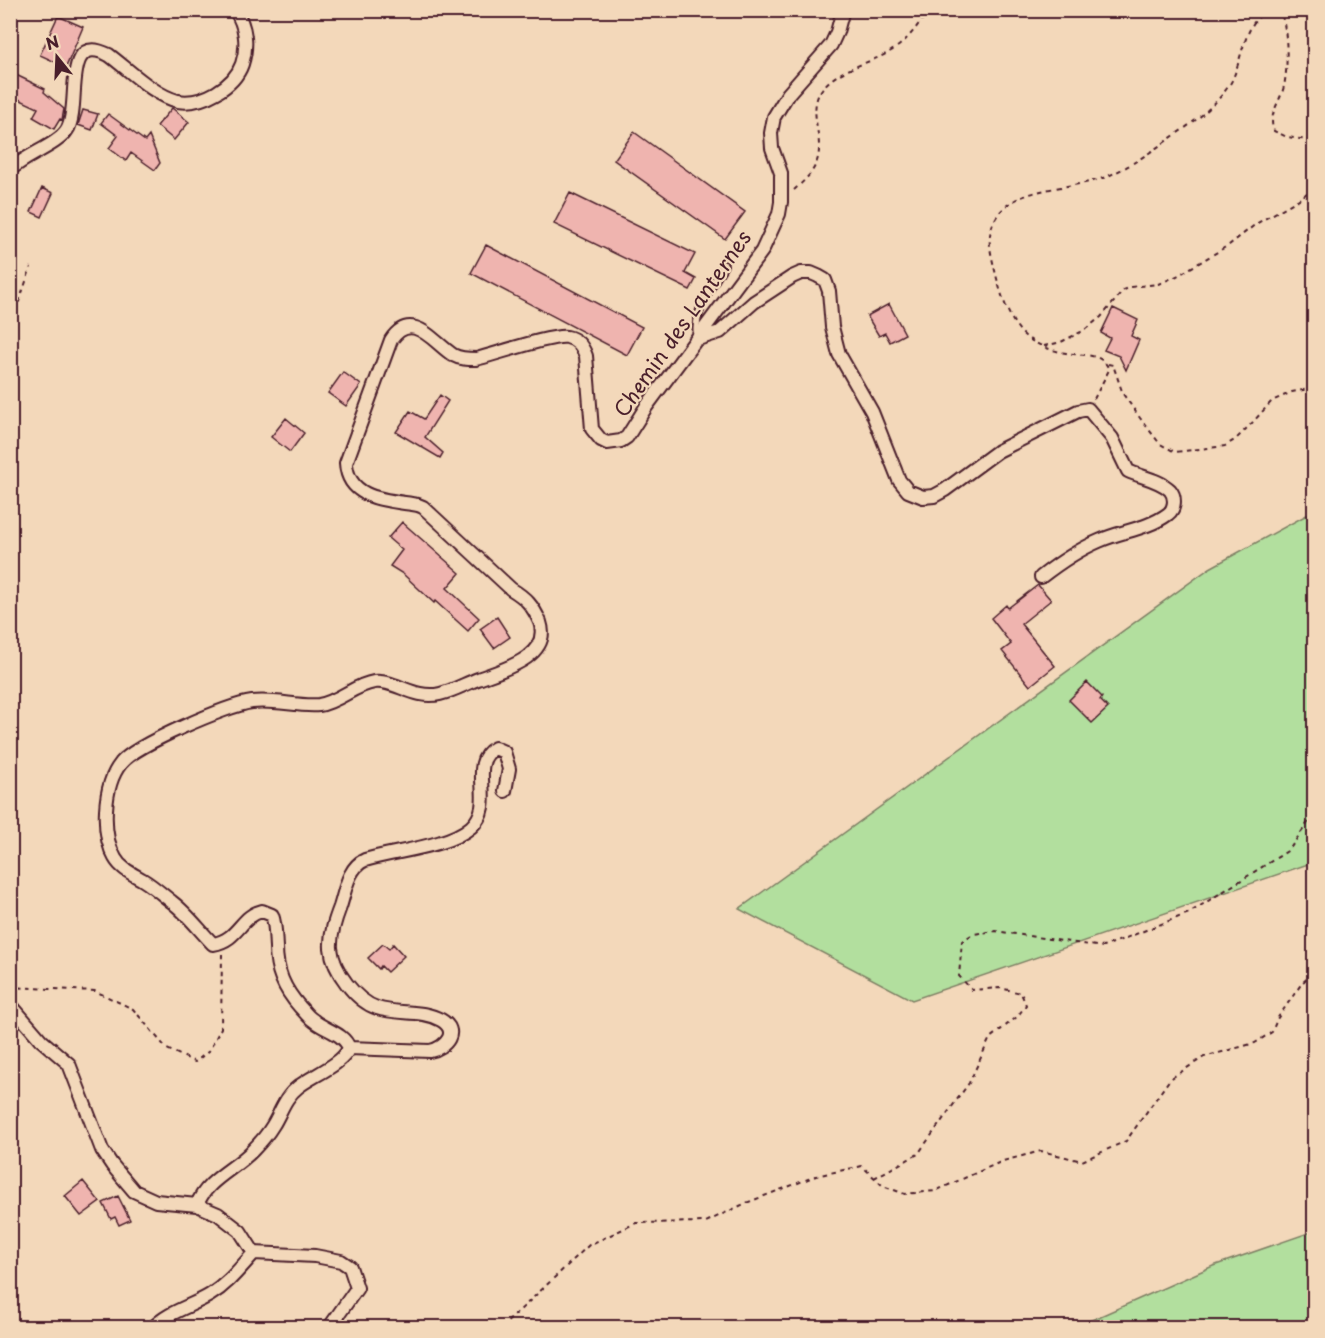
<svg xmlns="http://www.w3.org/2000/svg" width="1325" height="1338" font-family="'Playpen Sans',sans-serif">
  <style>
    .green { fill: #b2df9e; stroke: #7e7f64; stroke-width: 1.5 }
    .building { fill: #efb4af; stroke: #4a1f2b; stroke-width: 1.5 }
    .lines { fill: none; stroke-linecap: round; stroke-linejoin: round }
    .service-casing { stroke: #4a1f2b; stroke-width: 10 }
    .minor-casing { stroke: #4a1f2b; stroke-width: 16 }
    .path { stroke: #4a1f2b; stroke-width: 2; stroke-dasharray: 4.5 4.5; stroke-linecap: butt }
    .service { stroke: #f3d8ba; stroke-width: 6 }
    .minor { stroke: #f3d8ba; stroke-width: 12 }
    .labels { text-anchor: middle; stroke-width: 4.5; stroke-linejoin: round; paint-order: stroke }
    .street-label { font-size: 21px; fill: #4a1f2b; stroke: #f3d8ba }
  </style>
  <rect width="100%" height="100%" fill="#f3d8ba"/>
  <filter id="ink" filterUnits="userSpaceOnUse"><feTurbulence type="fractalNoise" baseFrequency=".0167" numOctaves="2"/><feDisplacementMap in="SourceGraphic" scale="12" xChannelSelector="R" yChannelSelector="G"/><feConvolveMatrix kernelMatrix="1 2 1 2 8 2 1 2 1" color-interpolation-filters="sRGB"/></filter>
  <g filter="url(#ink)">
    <path class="green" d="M1314,511V862L912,1000L739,909L1210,568Z
      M1314,1231V1327H1076L1213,1266Z"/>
    <path class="building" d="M58,16L83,27L66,67L40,55Z
      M14,74L45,89L44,92L64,109L62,120L60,119L54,129L33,117L38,108L10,95V80Z
      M172,108L189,122L174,140L157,126Z
      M83,110L98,114L92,130L78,125Z
      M108,114L145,141L149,136L160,163L155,170L131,153L126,161L109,148L118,136L101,123Z
      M634,132L745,212L725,239L614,160Z
      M42,188L53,193L42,217L31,212Z
      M570,193L695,254L685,273L696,279L690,290L554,224Z
      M486,245L642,327L627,355L471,273Z
      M889,304L905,334L890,342L885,333L879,336L867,316Z
      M1113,308L1138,320L1131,336L1139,340L1126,370L1119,356L1104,350L1110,338L1101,333Z
      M343,372L361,385L346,406L328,393Z
      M440,395L448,401L425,437L443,453L440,458L396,432L410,411L424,419Z
      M286,418L304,433L290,452L271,437Z
      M402,522L460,573L447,588L479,618L468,631L435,601L434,603L403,574L390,566L402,550L388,538Z
      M1038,585L1051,600L1021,624L1055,666L1030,686L1002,651L1011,644L991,618L1006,605L1008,608Z
      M497,617L510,637L494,648L480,629Z
      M1087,682L1102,697L1100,700L1108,708L1092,723L1069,700Z
      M383,944L389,949L393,944L404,956L387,972L381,966L379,969L368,958Z
      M83,1181L100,1202L81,1216L65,1196Z
      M118,1196L130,1220L119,1225L115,1217L111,1219L103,1203Z"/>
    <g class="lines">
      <defs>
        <path id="service" d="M697,336C693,310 712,287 724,265"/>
        <path id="minor" d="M10,170C26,155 58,145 67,130C82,107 60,31 109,55C128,69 155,96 178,101C202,105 234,87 242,64C248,46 246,26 235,10
          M698,339L720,332L754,302L792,277L801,273H811L818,276L825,280L829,291L832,327L839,354L872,412L899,480L908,491L923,497L934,496L945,490L998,451L1078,411L1088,409L1112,438L1128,471C1141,477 1160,480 1170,490C1176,497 1175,509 1168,514C1148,529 1121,531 1099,541C1078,550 1059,563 1041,577
          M10,1004L41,1040L69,1064L102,1150L112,1165L134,1191L156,1201L197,1205L218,1214L240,1231L254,1253
          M349,1048L430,1051C446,1048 460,1031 441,1020C422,1009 398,1015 377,1008C356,1001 333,971 331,948C330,934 335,920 340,907C345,892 348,867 365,860C394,851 448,847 471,827C498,803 466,764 495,748L504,752L509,769L505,791
          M197,1205C206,1180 235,1169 252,1151C260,1143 267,1135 273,1125C281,1112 285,1097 298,1087C313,1075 342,1065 349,1048C344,1033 324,1030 313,1020C308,1017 304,1011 300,1007C284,989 276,971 276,947C275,936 276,926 272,915L262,911C240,916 239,940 213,944C200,931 187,913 172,902C163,895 153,886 143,880C133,874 121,869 115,858C101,834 103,785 121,763C135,745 228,705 252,702C275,699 298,707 319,705C339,702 354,685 374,682C394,679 414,700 440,694C453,691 465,684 478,679C502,670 552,657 540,622C533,606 526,598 511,589L423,507L418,505C390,500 348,501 346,463L391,340C412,309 433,342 453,355C460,359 468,359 476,359C493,355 554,334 567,337C577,339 583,347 586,356L592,429L601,440L607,443L621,441L627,437L646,407L762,251L779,214L781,202V173L772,148L771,133L774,117L788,94L831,45L837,32L843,10
          M254,1253L315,1256L341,1261L350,1267L357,1288L329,1328
          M153,1328C167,1312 192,1306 210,1295C228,1284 240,1268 254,1253"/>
      </defs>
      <use href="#service" class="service-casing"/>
      <use href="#minor" class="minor-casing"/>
      <path class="path" d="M794,190C803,182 813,173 817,161C825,138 806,110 822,89C838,68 870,64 891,51C907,42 918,25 929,10
        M10,328L31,267
        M1044,346L1061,342L1083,331L1101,317L1124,290L1131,287L1158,284L1177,276L1229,245L1256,224L1301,198L1314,187
        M1108,364L1113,365L1123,394L1140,418L1160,444L1175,452L1225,446L1236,439L1252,423L1272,401L1292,392L1314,388
        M1094,399L1109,370C1103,352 1082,356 1066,353C1052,351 1036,345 1025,336C1009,322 1001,294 996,275C993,261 987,244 991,230C1003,182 1073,192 1108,176C1136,164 1160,145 1185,128C1203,115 1218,102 1230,84C1243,64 1245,0 1281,14C1288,30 1288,68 1284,86C1281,101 1267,115 1274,131L1287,137L1314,141
        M10,987L95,991L133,1009L167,1049L195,1062L209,1051L221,1028L222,954
        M874,1178L918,1154L969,1083L990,1038L1017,1017L1026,1005L1021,993L1000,988L972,990L959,976L962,941L973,934L995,931L1103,947L1189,913L1289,850L1309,821L1314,819
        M501,1328L589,1245L636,1223L706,1222L746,1203L816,1176L862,1166L883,1186L905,1194L935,1191L1003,1161L1041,1151L1082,1161L1126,1141L1170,1079L1204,1057L1255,1043L1272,1032L1277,1019L1302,983L1314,972"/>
      <use href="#service" class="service"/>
      <use href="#minor" class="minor"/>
    </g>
  </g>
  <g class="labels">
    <g class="street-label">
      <text transform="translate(683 324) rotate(-55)" y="7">Chemin des Lanternes</text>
    </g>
  </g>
  <rect width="1325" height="1338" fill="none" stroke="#f3d8ba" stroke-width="36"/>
  <rect x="18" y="18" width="1289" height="1302" fill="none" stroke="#4a1f2b" stroke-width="2" filter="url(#ink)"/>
  <g transform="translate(57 57) rotate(342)" stroke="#f3d8ba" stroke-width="4.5" paint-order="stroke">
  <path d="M0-4.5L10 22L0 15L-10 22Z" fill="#4a1f2b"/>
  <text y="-9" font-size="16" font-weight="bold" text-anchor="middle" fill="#4a1f2b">N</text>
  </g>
</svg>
